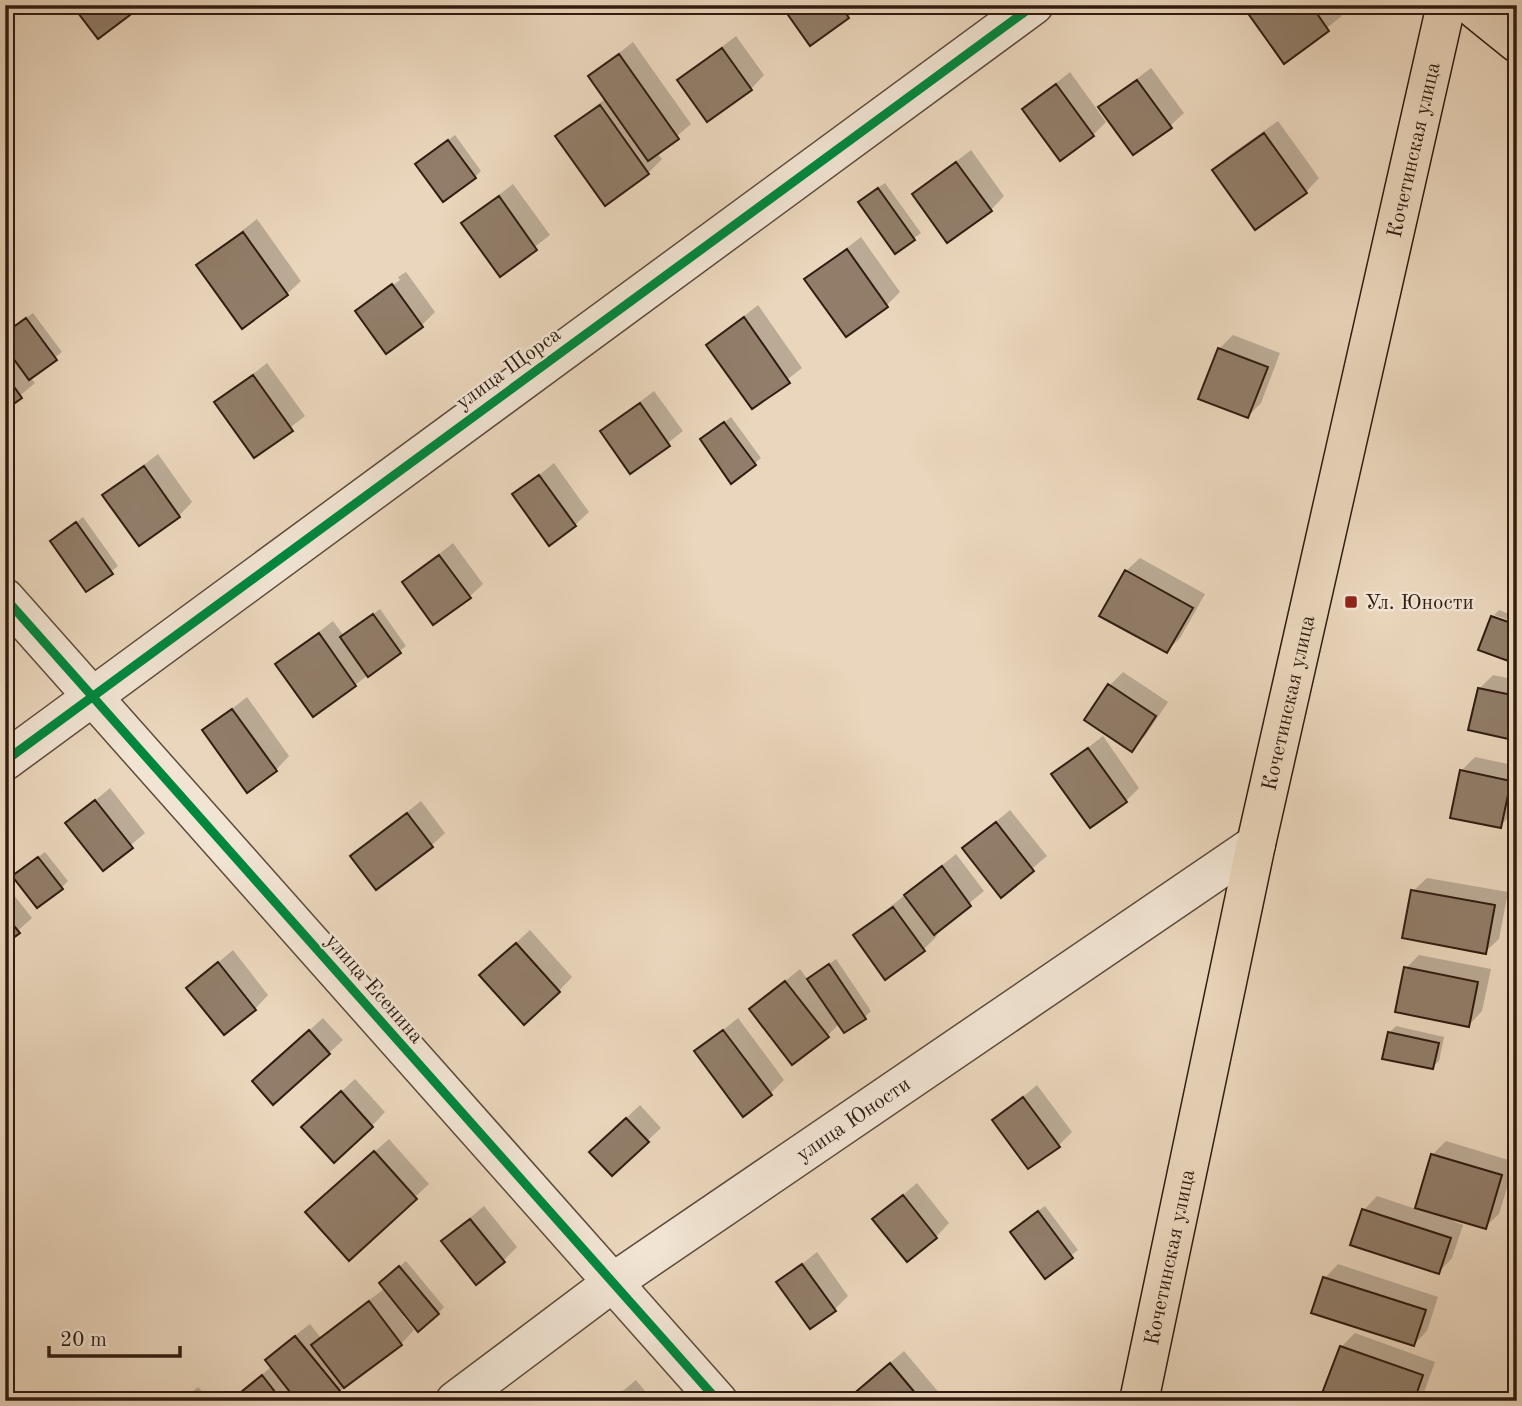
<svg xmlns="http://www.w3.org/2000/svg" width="1522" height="1406" font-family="'Old Standard TT',serif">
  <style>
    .shadow { fill: #0003 }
    .building { fill: #917d69; stroke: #301c10; stroke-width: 2 }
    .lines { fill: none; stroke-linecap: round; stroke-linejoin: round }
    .minor-casing { stroke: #5e4a3b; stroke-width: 41 }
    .major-casing { stroke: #301c10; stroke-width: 41 }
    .minor { stroke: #f1e4d3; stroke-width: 38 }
    .major { stroke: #ead6bc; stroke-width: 38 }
    .cycleway-casing { stroke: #f1e4d3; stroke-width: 13 }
    .cycleway { stroke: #00873e; stroke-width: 9 }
    .poi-dot { fill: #8f2418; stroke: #f1e4d3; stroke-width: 2.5 }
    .labels { text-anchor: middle; stroke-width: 5; stroke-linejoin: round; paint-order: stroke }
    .street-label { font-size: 21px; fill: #301c10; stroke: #f1e4d3 }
    .poi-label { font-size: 21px; fill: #301c10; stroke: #f1e4d3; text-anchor: start }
  </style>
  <rect width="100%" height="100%" fill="#ead6bc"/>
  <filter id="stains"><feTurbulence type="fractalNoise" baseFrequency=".00286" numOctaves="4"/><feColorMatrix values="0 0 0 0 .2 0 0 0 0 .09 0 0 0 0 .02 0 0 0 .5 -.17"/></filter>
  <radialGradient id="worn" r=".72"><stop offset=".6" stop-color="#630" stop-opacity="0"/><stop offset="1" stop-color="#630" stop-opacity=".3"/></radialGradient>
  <path class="shadow" d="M74,5H137L128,14Z
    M783,5H859L848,17Z
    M1244,5H1334L1342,16L1284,61Z
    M736,36L764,75L751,89L679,80Z
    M633,42L691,124L657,153L662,159L648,173L605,204L557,137L606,98L590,76Z
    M1151,68L1184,113L1170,126L1100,107Z
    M1070,72L1106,122L1093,135L1024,109Z
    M1278,121L1319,178L1306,192L1214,170L1227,157Z
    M455,135L481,171L475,177L424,158Z
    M971,150L1004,196L991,210L914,194Z
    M885,183L921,233L896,252L866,196Z
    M513,184L550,235L500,274L463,223Z
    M257,219L301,281L287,294L198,265Z
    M861,237L900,292L886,306L807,279Z
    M406,272L435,312L422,325L357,311L370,298V302L400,280L398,277Z
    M758,305L802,368L752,407L708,345Z
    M33,313L62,352L30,377L35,383L5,408L7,331Z
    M1233,335L1280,353L1261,403L1248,416L1219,349Z
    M267,363L305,416L254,456L217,402Z
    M654,391L683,431L631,472L602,431Z
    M731,417L761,458L754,464L702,439Z
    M158,454L192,502L179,516L105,495Z
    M554,463L589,512L575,525L514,495Z
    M83,517L118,566L87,590L52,541Z
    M453,543L483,584L469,597L404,582Z
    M1140,558L1205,594L1180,638L1167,651L1126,571Z
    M380,609L406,646L355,685L277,664L333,621L344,636Z
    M1499,610L1517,617V623L1494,615Z
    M1123,672L1168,702L1145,736L1131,749L1087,720L1110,685Z
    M1493,675L1517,680V733L1512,738L1480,688Z
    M247,697L289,756L276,770L204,731Z
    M1103,736L1139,788L1126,801L1054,774Z
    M1475,757L1517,766L1514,812L1500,826L1461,771Z
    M110,788L145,833L103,869L67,824Z
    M421,801L445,833L431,846L352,856Z
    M1010,810L1047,856L1001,895L964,848Z
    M45,852L68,881L62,887L14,876Z
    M956,854L984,891L934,932L937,936L923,950L855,935Z
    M1427,878L1508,892L1499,939L1485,952L1413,891Z
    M5,884L32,918L5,942Z
    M530,930L572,977L559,991L495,962Z
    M233,950L268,995L255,1009L188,988Z
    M1419,955L1491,969L1482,1011L1469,1025L1406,968Z
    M836,959L871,1011L865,1017L839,1024L827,1036L751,1009L800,969L808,980Z
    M323,1018L343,1040L329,1053L268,1068Z
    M738,1018L784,1080L770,1094L696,1052Z
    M1396,1026L1444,1037L1439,1061L1432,1067L1389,1033Z
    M355,1079L385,1112L372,1126L317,1114Z
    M1037,1085L1072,1132L1059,1145L994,1121Z
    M640,1105L661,1128L612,1174L605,1138Z
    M389,1139L429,1184L349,1258L321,1199Z
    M1446,1141L1515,1162L1499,1214L1485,1227L1454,1218L1453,1221L1463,1225L1452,1258L1439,1272L1364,1210L1377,1196L1416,1209L1432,1155Z
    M917,1183L949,1223L936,1237L875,1219Z
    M484,1206L517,1247L503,1261L443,1241Z
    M1045,1206L1078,1250L1045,1276L1018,1226Z
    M817,1252L848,1296L835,1309L778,1283Z
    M406,1261L444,1307L438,1313L403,1316L414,1330L401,1344L327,1401H232L272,1366L267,1360L280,1347L310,1324L321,1338L385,1288L387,1277Z
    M1338,1264L1438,1297L1427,1331L1414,1344L1325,1278Z
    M1355,1333L1435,1362L1421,1401H1340L1341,1347Z
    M904,1351L946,1401H846L851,1396Z
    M636,1380L653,1401H611Z
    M198,1387L211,1401H183Z"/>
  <path class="building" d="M72,5H122L130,15L98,39Z
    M781,5H840L849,18L810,46Z
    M1242,5H1311L1329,31L1284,64Z
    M722,48L752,90L707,122L677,80Z
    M619,54L679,139L648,161L588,76Z
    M1137,80L1172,128L1133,155L1098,107Z
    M1056,84L1094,136L1060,161L1022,109Z
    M600,105L649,174L605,206L555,136Z
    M1264,133L1307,193L1255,230L1212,170Z
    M448,140L476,178L443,202L415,164Z
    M956,162L992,211L947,243L912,194Z
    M878,188L915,240L895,254L858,202Z
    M499,196L537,250L500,277L461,223Z
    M243,232L288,295L242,329L196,265Z
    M847,249L888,307L846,337L804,279Z
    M392,284L423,327L386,354L355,311Z
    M744,317L790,383L752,409L706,345Z
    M26,318L57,360L29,380L5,347V333Z
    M1218,348L1268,367L1248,418L1198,399Z
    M5,374L22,398L5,410Z
    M253,375L293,431L254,458L214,402Z
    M640,403L670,446L630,474L600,431Z
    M724,422L756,465L731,484L700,439Z
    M144,466L180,517L139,546L102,495Z
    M539,475L576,526L549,546L512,494Z
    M76,522L113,574L86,592L50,541Z
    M439,555L471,598L433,625L402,582Z
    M1125,570L1193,608L1167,653L1099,616Z
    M373,614L401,653L368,677L340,637Z
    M1491,616L1517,625V648L1511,662L1478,650Z
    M319,633L356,686L313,717L275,664Z
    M1108,684L1156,716L1132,752L1084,720Z
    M1478,688L1517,696L1513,740L1468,730Z
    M232,709L277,771L247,793L202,730Z
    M1088,748L1127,802L1090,828L1051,774Z
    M1460,770L1511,781L1501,828L1450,818Z
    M95,800L133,848L103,871L65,823Z
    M407,813L433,847L376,890L350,856Z
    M996,822L1034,871L1001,898L962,848Z
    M38,857L63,889L37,908L12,876Z
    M942,866L971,906L934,935L904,895Z
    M1411,890L1495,905L1486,954L1402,938Z
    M893,907L925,951L885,980L853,935Z
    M5,915L20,933L5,944Z
    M516,943L560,992L524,1025L479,975Z
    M218,962L256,1010L224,1035L186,988Z
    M829,964L866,1019L844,1033L807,979Z
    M1404,967L1478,982L1469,1027L1395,1012Z
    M785,981L829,1037L792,1065L749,1009Z
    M309,1030L330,1054L273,1105L252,1081Z
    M723,1030L772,1095L743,1117L694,1051Z
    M1388,1032L1439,1043L1433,1069L1382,1059Z
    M341,1091L373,1127L334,1163L301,1127Z
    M1023,1097L1060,1147L1028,1169L992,1120Z
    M626,1118L649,1142L612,1176L589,1152Z
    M374,1151L417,1199L349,1261L305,1212Z
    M1431,1154L1502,1175L1486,1229L1415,1208Z
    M903,1195L937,1238L907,1262L872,1219Z
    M1362,1209L1451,1238L1439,1274L1350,1245Z
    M1038,1211L1073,1258L1045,1279L1010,1232Z
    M470,1219L505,1262L476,1285L441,1241Z
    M802,1264L836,1311L810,1329L776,1282Z
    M399,1266L439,1314L418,1332L379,1283Z
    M1323,1277L1426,1310L1414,1346L1311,1313Z
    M369,1301L402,1345L344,1388L311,1345Z
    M295,1336L341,1392L330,1401H297L265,1360Z
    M1340,1346L1423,1375L1414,1401H1335L1321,1396Z
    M890,1363L922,1401H845Z
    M262,1375L282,1401H230Z
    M622,1392L629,1401H611Z"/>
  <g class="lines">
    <defs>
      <g id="minor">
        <path d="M5,598L718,1401"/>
        <path d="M5,761L1034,5"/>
        <path id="s1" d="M455,1401L612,1283L1256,844"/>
      </g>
      <g id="major">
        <path d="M1470,5L1517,43"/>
        <path id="s2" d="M1139,1401L1256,844L1446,5"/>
      </g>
    </defs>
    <use href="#minor" class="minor-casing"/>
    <use href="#major" class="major-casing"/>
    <use href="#minor" class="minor"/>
    <use href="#major" class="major"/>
    <defs>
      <path id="cycleway" d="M5,598L718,1401
        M5,761L1034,5"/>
    </defs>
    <use href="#cycleway" class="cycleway-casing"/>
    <use href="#cycleway" class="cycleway"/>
  </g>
  <rect class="poi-dot" x="1344" y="595" width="14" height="14" rx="3.5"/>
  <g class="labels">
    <g class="street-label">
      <text dy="7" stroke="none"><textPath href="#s2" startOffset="1281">Кочетинская улица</textPath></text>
      <text transform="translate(508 368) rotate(-36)" y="7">улица Щорса</text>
      <text dy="7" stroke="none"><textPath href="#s2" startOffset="714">Кочетинская улица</textPath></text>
      <text transform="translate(375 988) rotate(49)" y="7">улица Есенина</text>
      <text dy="7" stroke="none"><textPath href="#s1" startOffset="488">улица Юности</textPath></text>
      <text dy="7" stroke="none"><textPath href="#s2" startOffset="147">Кочетинская улица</textPath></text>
    </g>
    <g class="poi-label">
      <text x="1365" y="609">Ул. Юности</text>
    </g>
  </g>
  <rect width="1522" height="1406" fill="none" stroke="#ead6bc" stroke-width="28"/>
  <rect x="7" y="7" width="1508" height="1392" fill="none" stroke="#301c10" stroke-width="3.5"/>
  <rect x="14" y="14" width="1494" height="1378" fill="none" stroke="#301c10" stroke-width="2"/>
  <path d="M49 1346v10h131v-10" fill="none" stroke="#301c10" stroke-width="3.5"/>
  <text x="60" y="1346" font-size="21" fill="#301c10" stroke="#f1e4d3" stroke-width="5" paint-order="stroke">20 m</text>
  <rect width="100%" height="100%" filter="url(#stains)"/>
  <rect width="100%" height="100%" fill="url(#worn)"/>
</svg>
